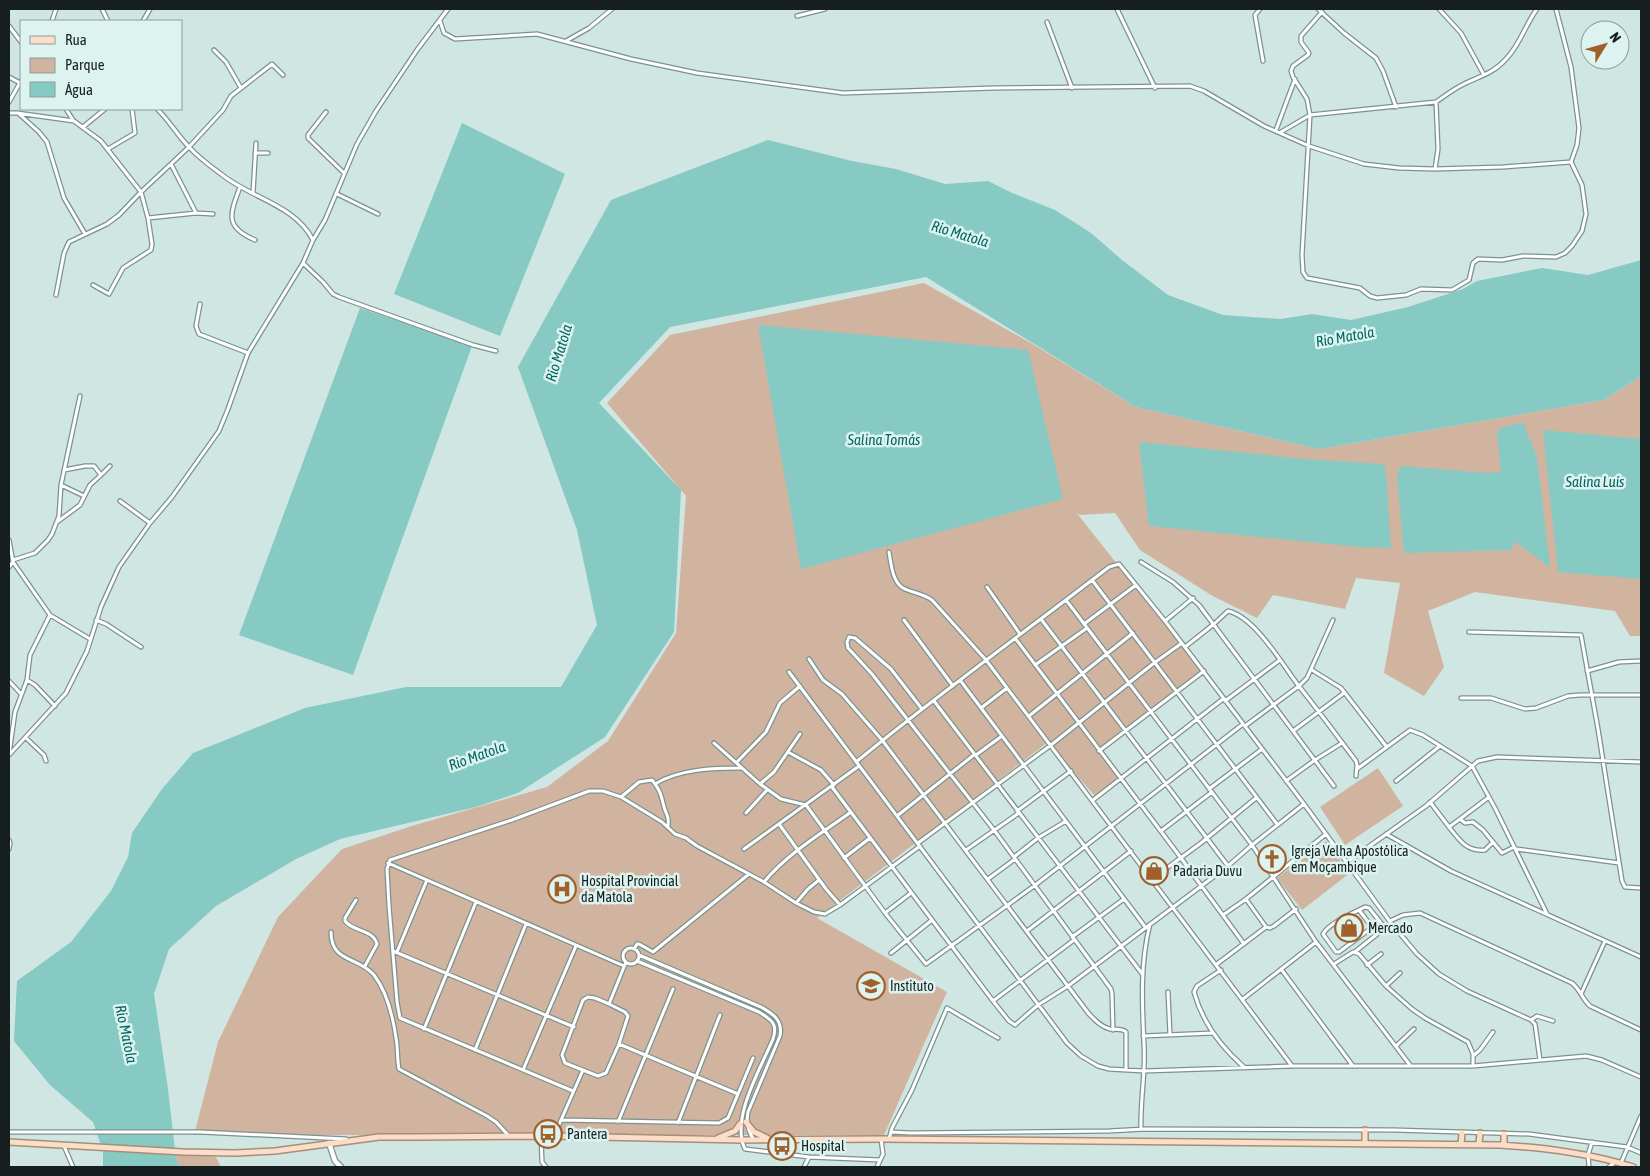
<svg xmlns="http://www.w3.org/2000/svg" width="1650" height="1176" font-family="'Asap Condensed',sans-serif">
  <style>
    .green { fill: #d1b49f }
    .water { fill: #87c9c3 }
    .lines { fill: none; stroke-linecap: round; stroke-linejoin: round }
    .minor-casing { stroke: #7c928f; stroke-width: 5.5 }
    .secondary-casing { stroke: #7c928f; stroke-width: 7 }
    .primary-casing { stroke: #a98d76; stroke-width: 8 }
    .minor { stroke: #fff; stroke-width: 3 }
    .secondary { stroke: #fff; stroke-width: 4.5 }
    .primary { stroke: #fbdec9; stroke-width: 5 }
    .labels { text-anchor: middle; stroke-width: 5; stroke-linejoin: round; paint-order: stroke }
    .poi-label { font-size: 14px; fill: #161f1e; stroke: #dcf3f0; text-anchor: start }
    .water-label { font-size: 15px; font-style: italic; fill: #056660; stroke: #dcf3f0 }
  </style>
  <rect width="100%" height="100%" fill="#cfe6e3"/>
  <path class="green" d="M924,283L1031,343L1136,407L1319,449L1604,400L1641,376V636H1630L1615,611L1475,592L1428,611L1444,667L1424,696L1384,673L1400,583L1356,578L1345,609L1273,595L1257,618L1211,595L1140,550L1115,513L1079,515L1075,511L1202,671L1101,752L1119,778L1095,796L1047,743L817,918L947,992L884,1135H194L218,1042L278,917L342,849L415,825L547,787L608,741L676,633L686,496L607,403L670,335Z
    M1378,768L1403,806L1345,845L1320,807Z
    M1326,841L1350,873L1302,910L1277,878Z
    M176,1153L216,1157L221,1167H180L176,1159Z"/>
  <path class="water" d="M462,123L565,174L500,336L394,294Z
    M768,140L852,161L896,169L945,184L988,181L1012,193L1055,210L1091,233L1122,260L1168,295L1223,315L1281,319L1312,314L1351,320L1408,307L1463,289L1477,281L1542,268L1588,275L1641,260V376L1604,400L1319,449L1136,407L926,277L670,327L599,403L681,490L674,632L605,737L518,793L476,807L340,839L296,859L216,906L169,949L154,994L168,1089L176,1159L180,1167H103V1151L93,1122L50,1085L14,1041L17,981L71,942L111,891L128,857L132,833L162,789L193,753L305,708L406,687H561L597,625L577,530L518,367L611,200Z
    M360,308L472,346L353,675L239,635Z
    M758,325L1028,350L1063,499L801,569Z
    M1523,422L1537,458L1550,567L1514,541L1512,550L1404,553L1397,477L1398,471L1402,466L1486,473L1501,472L1497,432L1501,428Z
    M1543,430L1641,439V579L1558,572Z
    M1139,442L1305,459L1383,464L1386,469L1391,548L1359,547L1149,526Z"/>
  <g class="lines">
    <defs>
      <path id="minor" d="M102,9L108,21
        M1117,9L1155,88
        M1260,9L1255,15L1263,61
        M1318,9L1344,33L1376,58L1383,71L1396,107
        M1439,9L1461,33L1484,75
        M1556,9L1571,67L1579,128L1577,145L1571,162
        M1322,12L1301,36V42L1309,53L1308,55L1293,66L1291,71L1293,77L1307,99L1310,115L1302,255L1303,272L1307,278L1360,288L1370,296L1377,298L1406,295L1421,289L1452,290L1469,280L1473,263L1478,259L1502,260L1523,256L1556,257L1565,253L1572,246L1582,231L1586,214L1582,185L1571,162
        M797,16L825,9
        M52,21L56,9
        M143,21L150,9
        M440,21L444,33L455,39L537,34L631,59L697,73L843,93L994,88L1190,86L1204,91L1264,126L1309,146L1364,164L1399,168L1435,169L1503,167L1571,162
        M1047,22L1072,88
        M9,26L21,42
        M566,41L589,28L612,9
        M214,50L226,62L241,88
        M9,77L20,83
        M9,102L21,81
        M66,109L73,120
        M157,109C169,120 177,135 189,147C198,157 210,166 221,174C250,198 294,204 313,240
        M326,112L308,135V138L344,173
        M9,113H17L74,121L101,141L141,192L148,218L152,244L151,250L123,268L109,294L93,285
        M18,113L39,132L47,142L64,198L85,234
        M83,127L105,109
        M1276,130L1295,79
        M1281,132L1310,115L1436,102C1446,95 1455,88 1466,83C1481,76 1495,72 1506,59C1520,45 1525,25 1537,9
        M108,149L135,133L132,109
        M255,153H268
        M171,164L196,213
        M1435,169L1438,149L1436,102
        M240,187C230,214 224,227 255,240
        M253,193L256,143
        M337,194L378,214
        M148,218L196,213L213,214
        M303,263L323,282L333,294L339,297L473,345L496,351
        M56,295L64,253L69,242L107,224L119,215L141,192L189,147L223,110L231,96L272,64L283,75
        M200,304L196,326L199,334L248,353
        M64,470L85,466H94L101,475L110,466
        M61,485L84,496
        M120,501L150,523
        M57,522L80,505L90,485L101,475
        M9,540L13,562L50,615L90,639
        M889,552C891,562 892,582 903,588C912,593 922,593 932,600L986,660L1292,1066
        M13,560L35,553L48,540L52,534L59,516L61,485L80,396
        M1141,562L1173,582L1199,605L1334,786
        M9,567L13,562
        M1092,580L1277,824
        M987,587L1020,634
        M1066,600L1252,845L1316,942L1410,1065
        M1041,619L1228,866
        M96,620L106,624L141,647
        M904,620L953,686
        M1165,621L1193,598
        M1084,624L1136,585
        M1469,632L1581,635L1598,729L1622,881L1625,887L1641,888
        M1015,638L1181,858L1244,944
        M1185,647L1214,624L1228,611C1255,617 1282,664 1298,685C1318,710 1337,736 1356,761L1357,765L1356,776
        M809,659L823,680L842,694L882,740L1089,1014C1095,1020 1101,1027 1110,1029C1116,1030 1121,1028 1126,1032V1070
        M1035,665L1087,628
        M1312,670L1341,688L1386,746
        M1587,671L1619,662L1641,661
        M789,672L1067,1043L1081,1056L1098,1066L1109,1069L1144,1071L1292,1066H1473L1586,1056L1602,1060L1641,1077
        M27,680L35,685L55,706
        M960,680L1146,928
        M9,681L21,694
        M1461,698H1491L1525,709L1536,708L1568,696L1580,695H1641
        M934,701L1143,975
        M1225,701L1280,660
        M981,708L1007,688
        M922,709L891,669L855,638L849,637L847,642L848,648L872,674L994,830L1111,989L1112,994L1113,1030
        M1029,716L1133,633
        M1245,726L1299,686L1307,678L1333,620
        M1293,731L1344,693
        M26,738L44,755L46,761
        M714,743L760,784L781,799L806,805L885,913L926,964L1034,886L1243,724
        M1099,751L1204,671
        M788,752L821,770L834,785
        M9,754L15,712L27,680L30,655L50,615
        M9,755L66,693L87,651L101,607L119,567L150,523L172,497L219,431L228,409L248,353L303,263L313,240L325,220L357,144L376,111L417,50L448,9
        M976,755L1002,736
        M737,762L766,732L780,703L800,686
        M856,762C938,694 1025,632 1109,567L1119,564L1165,621L1304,804L1391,923L1417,954L1439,974L1467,991L1531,1020L1535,1024L1540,1060
        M1357,769L1410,730L1423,735L1472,766L1495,808L1547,914
        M1286,781L1315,760L1342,743
        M1396,781L1440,746
        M655,784C679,769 714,768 741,768
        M760,784L774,772L800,734
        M832,787L993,1001L1009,1021L1015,1025L1038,1005L1068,986L1228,866L1252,845L1304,804
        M1209,789L1262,749
        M621,797L639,782L652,780C660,790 661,794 664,807C667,816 669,816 668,827
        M1489,797L1460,819L1465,823L1473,822L1483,830L1502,853L1514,847
        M1093,800L1223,699
        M1430,802L1449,827
        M1017,811L1071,771
        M746,813L767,790
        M897,816L975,754
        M1460,819L1449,827C1459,840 1467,852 1485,850L1493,842
        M779,824L826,889L840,905
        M1161,831L1212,792
        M1386,834L1451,871L1641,957
        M9,840L10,843L9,849
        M918,843L1051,745L1154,663L1182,643
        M744,849L859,766
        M1516,849L1619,863
        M966,850L1019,813
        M1014,857L1038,838L1066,821
        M844,858L870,838
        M1347,862L1426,806L1478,761L1497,757L1641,762
        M388,863L624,966
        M988,879L1015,859
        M1152,879L1201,843L1256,798
        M764,882C787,854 822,833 851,812
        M1246,899L1326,834
        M356,900L345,918V921C353,932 373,929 377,944L365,966
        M796,903L808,889L819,880
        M1359,910L1372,927
        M885,913L911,893
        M1223,915L1246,899L1266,927
        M1390,921L1403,915L1420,913L1572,983C1580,989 1582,999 1590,1006L1641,1030
        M1381,923L1374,926L1339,952H1336L1323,934C1329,923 1353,913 1365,907L1369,908L1385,928
        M1027,931L1131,851
        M331,932C331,963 358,956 374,975C387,992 393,1017 396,1038C398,1048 397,1059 399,1069L487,1116L496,1122L509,1136
        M1072,937L1124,899
        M623 956a8 8 0 1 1 16 0a8 8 0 1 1-16 0Z
        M634,949L637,944H639L653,952L749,874
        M393,951L574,1027
        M1356,951L1391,923
        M397,952L427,880
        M891,953L932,920
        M639,955L761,1007C773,1014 783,1020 780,1036L748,1112C746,1123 748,1129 753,1139
        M637,961L759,1012C772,1020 778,1024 773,1039C761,1068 730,1119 745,1149L809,1157L880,1160
        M1217,964L1266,927L1270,928L1274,926L1296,909
        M1334,964L1353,952L1359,954L1386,986L1412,1009L1425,1018L1468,1042L1473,1054V1066
        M1367,965L1381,954
        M1281,969L1353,1066
        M1221,970L1197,986L1194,992C1202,1021 1221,1047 1244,1067
        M1386,986L1400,973
        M1168,992L1170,1035
        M1581,994L1605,941
        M1243,999L1316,942
        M993,1001L1074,940
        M609,1004L625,1012L628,1016L619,1044L606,1073L598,1076L565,1063L562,1055L583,1000L588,997L595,998L609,1004L626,962
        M1531,1020L1537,1016L1553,1021
        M424,1029L476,902
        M1143,1036L1213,1033
        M619,1044L738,1094
        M1396,1046L1414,1029
        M475,1050L526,924
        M1473,1056L1480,1050L1493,1032
        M523,1070L576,946
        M573,1091L400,1018L397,1002L389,906L387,869L390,860L512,820L589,791H603L621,797L662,822L675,834L686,838L697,846L764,882L796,903L814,912L825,914L840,905L920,846
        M561,1120L719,1123L728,1118L753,1058
        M618,1122L673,989
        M678,1123L720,1015
        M1141,1129C1140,1100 1146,1072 1144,1044C1142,1003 1140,963 1150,924
        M9,1132H200L346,1139
        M891,1132L911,1133L1109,1131L1145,1129L1394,1130L1529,1134L1627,1147L1641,1153
        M541,1136L542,1162L546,1167
        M554,1136L583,1070
        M889,1139L892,1128L912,1090L947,1008L998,1038
        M64,1146L73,1167
        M1621,1163L1641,1116
        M804,1167L809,1157
        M877,1167L883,1154L881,1139
        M1589,1167L1588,1155L1592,1142
        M1609,1167L1615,1162"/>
      <path id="secondary" d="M329,1143L335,1161L341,1167"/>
      <path id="primary" d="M746,1122L754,1132L767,1138
        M718,1138L735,1131L740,1124
        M9,1142L183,1152L235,1153L275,1151L379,1137H418L553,1136L742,1140L881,1139L1500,1145C1545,1148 1589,1153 1633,1167
        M1365,1144V1130
        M1461,1144L1462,1133
        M1479,1144L1480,1133
        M1504,1145V1134"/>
    </defs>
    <use href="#minor" class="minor-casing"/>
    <use href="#secondary" class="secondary-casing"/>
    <use href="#primary" class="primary-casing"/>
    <use href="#minor" class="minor"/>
    <use href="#secondary" class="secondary"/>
    <use href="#primary" class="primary"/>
  </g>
  <defs>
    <symbol id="church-ring" viewBox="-11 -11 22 22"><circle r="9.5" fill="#dcf3f0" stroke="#a1602b" stroke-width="1.5"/><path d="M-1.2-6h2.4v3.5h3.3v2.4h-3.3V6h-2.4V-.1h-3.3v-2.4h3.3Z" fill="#a1602b"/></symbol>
    <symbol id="shop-ring" viewBox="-11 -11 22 22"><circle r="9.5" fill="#dcf3f0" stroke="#a1602b" stroke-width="1.5"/><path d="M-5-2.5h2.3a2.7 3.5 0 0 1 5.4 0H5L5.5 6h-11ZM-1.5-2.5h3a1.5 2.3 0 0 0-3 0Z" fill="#a1602b"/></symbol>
    <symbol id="hospital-ring" viewBox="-11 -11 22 22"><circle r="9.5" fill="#dcf3f0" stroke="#a1602b" stroke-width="1.5"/><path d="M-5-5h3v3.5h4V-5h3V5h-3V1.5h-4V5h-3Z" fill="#a1602b"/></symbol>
    <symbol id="school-ring" viewBox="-11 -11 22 22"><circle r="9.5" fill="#dcf3f0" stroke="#a1602b" stroke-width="1.5"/><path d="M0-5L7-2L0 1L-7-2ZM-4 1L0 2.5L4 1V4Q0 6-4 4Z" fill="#a1602b"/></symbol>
    <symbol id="bus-ring" viewBox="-11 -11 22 22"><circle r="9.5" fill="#dcf3f0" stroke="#a1602b" stroke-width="1.5"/><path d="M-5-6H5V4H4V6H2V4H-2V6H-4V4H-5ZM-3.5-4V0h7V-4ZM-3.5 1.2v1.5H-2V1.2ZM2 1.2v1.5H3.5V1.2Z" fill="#a1602b"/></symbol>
  </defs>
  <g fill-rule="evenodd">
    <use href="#church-ring" x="1256" y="843" width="32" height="32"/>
    <use href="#shop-ring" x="1138" y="855" width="32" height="32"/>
    <use href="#hospital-ring" x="546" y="873" width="32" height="32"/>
    <use href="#shop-ring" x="1333" y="912" width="32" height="32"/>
    <use href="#school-ring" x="855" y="970" width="32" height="32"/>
    <use href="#bus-ring" x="532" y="1118" width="32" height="32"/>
    <use href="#bus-ring" x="766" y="1130" width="32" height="32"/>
  </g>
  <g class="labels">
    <g class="poi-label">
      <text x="1291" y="856">Igreja Velha Apostólica<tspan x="1291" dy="16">em Moçambique</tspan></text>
      <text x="1173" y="876">Padaria Duvu</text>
      <text x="581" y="886">Hospital Provincial<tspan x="581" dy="16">da Matola</tspan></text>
      <text x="1368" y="933">Mercado</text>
      <text x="890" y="991">Instituto</text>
      <text x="567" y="1139">Pantera</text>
      <text x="801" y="1151">Hospital</text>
    </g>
    <g class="water-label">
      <text transform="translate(960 234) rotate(17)" y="5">Rio Matola</text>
      <text transform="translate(1345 337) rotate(-10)" y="5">Rio Matola</text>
      <text transform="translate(559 353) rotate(-73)" y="5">Rio Matola</text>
      <text x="884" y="445">Salina Tomás</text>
      <text x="1595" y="487">Salina Luís</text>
      <text transform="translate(477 756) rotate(-20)" y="5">Rio Matola</text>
      <text transform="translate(126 1034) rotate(78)" y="5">Rio Matola</text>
    </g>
  </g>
  <rect width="1650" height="1176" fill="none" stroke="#161f1e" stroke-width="20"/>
  <rect x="20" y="20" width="162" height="90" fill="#dcf3f0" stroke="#8d9e9c"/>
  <rect x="30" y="36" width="25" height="8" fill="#fbdec9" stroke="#8d9e9c"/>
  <text x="65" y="45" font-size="15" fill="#161f1e">Rua</text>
  <rect x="30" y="58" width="25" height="15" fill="#d1b49f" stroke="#8d9e9c"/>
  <text x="65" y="70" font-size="15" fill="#161f1e">Parque</text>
  <rect x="30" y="82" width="25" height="15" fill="#87c9c3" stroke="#8d9e9c"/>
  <text x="65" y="95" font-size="15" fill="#161f1e">Água</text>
  <g transform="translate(1605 45) rotate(53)"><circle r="24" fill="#dcf3f0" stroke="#8d9e9c"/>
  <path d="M0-4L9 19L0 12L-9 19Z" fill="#a1602b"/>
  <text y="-8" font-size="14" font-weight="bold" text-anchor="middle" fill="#161f1e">N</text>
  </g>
</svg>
